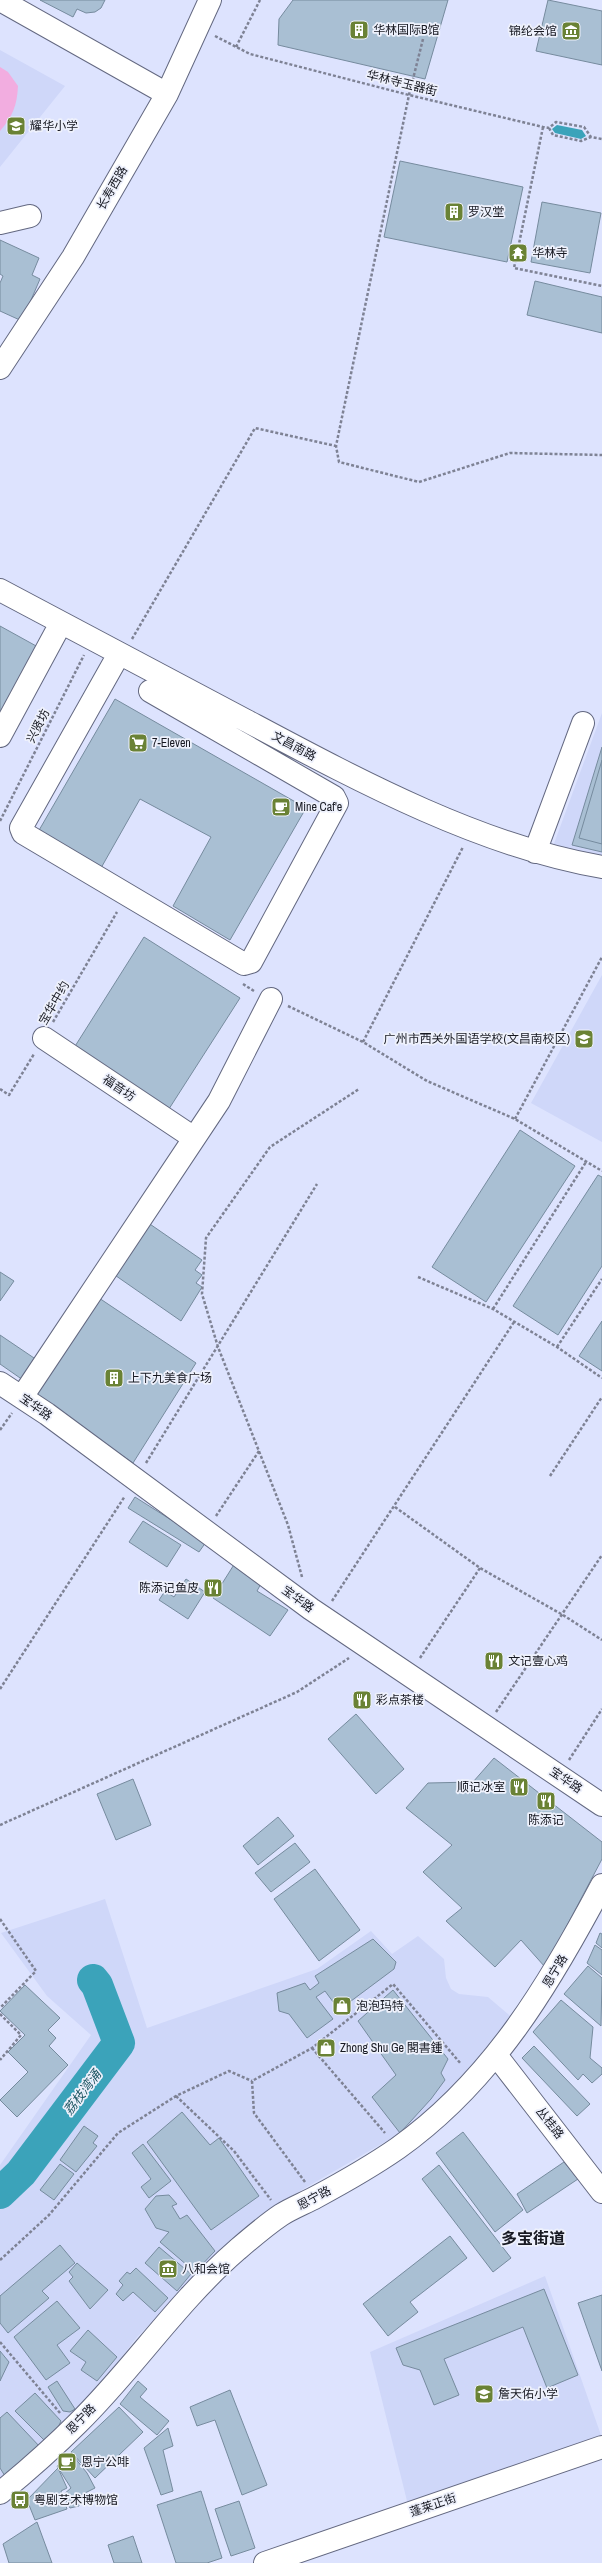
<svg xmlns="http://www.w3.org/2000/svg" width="602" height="2563" font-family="'Archivo Narrow','Noto Sans SC',sans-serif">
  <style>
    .built { fill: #cfd7f9 }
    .green { fill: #f2ade0 }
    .water { fill: #3ba3ba }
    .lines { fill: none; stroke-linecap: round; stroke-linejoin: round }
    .river { stroke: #3ba3ba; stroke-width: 32 }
    .building { fill: #a9bfd3; stroke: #768b9e }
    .minor-casing { stroke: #636880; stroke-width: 24 }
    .path { stroke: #7e8294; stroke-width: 2.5; stroke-dasharray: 3 2; stroke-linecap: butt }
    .minor { stroke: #fff; stroke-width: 22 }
    .labels { text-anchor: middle; stroke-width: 3.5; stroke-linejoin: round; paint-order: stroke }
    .poi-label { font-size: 12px; fill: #171922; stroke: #eef1fc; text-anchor: start }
    .street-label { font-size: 12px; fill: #171922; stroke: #eef1fc }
    .water-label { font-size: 13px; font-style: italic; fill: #1e5763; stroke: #eef1fc }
    .district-label { font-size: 16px; font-weight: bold; fill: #171922; stroke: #eef1fc }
  </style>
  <rect width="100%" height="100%" fill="#dde3fe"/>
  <path class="built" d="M0,50L65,86L0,167Z
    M602,713V860L552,849Z
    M602,975V1142L531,1103Z
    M105,1899L147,2028L317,1969L371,1931L392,1954L418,1936L444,1959L446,1978L451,1989L459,1994L488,1997L515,2020L472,2069L441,2099L402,2132L281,2202L243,2232L137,2337L75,2418L0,2487V2165L91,2035L47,1996L1,1933Z
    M545,2276L602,2438L408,2505L370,2352Z"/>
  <path class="green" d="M0,67L8,72L18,86C17,105 13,116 0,131Z"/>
  <path class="water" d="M557,125L582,130L586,136L581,139L555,133L552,129Z"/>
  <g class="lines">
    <path class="river" d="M0,2193L21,2173L119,2043L97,1985L93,1980"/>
  </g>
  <path class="building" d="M40,0H105L101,8L95,12L86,13L77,9L73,17Z
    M293,0H448L425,79L278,45L279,19Z
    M548,0L602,11V65L536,51Z
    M400,161L523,187L507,262L384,237Z
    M542,202L601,213L590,273L531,262Z
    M0,240L39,258L32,275L40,279L22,321L0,311V283L3,276L0,274Z
    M535,281L602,297V333L527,315Z
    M0,626L38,647L0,715Z
    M115,699L306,808L230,940L173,906L211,837L140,799L101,868L38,832Z
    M602,747V852L572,845Z
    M602,760V844L579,838Z
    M144,937L240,998L167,1112L72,1051Z
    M520,1130L575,1166L486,1302L432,1267Z
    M598,1175L602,1177V1266L558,1335L513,1306Z
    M144,1220L202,1260L195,1270L202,1275L196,1283L202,1287L181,1321L109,1271Z
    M0,1272L14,1281L0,1301Z
    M96,1296L196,1363L133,1463L32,1394Z
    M602,1321V1371L579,1356Z
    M0,1335L37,1360L23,1380L0,1364Z
    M135,1497L206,1542L199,1552L128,1508Z
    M143,1521L181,1545L167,1567L129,1542Z
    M235,1563L263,1580L257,1591L288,1610L270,1636L213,1598Z
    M186,1579L205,1592L188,1619L159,1600L165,1591L174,1597Z
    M356,1714L404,1769L376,1794L328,1739Z
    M494,1758L602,1842V1859L545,1967L521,1940L495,1967L446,1921L462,1908L423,1872L452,1845L406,1808L428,1783L473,1782Z
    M133,1779L151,1825L116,1840L97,1794Z
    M278,1817L294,1836L258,1865L243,1846Z
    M295,1843L310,1862L271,1892L255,1873Z
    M315,1869L360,1930L319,1961L274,1899Z
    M600,1933L602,1934V1948L596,1943Z
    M373,1939L396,1962L394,1969L339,2010L325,1991L316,1997L333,2019L307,2038L289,2014L279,2011L277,1993L305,1983L310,1990L319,1983L315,1976Z
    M595,1945L602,1950V1975L587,1963Z
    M588,1966L602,1978L601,2026L564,1994Z
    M25,1985L60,2018L48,2030L56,2038L49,2046L68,2065L17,2117L0,2100L28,2072L8,2052L25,2035L0,2011Z
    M393,1990L448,2059L441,2073L445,2080L431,2099L400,2133L372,2097L396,2075L358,2021Z
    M561,2000L593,2027L590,2058L602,2068V2074L592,2083L583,2074L578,2080L533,2032Z
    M534,2046L590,2104L577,2116L522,2058Z
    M182,2112L210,2145L219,2138L259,2196L211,2230L147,2142Z
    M84,2126L98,2136L93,2143L97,2146L76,2172L60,2160Z
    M463,2132L523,2210L495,2232L436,2153Z
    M143,2144L171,2181L149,2198L141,2187L151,2179L132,2153Z
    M564,2162L578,2179L527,2213L517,2194Z
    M60,2164L74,2174L54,2200L40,2190Z
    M439,2165L511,2258L493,2272L422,2179Z
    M169,2195L177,2204L172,2206L180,2219L187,2215L215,2251L195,2272L160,2242L169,2232L156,2228L145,2209L156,2196Z
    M450,2236L467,2258L410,2302L418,2312L388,2336L363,2304Z
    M60,2245L75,2263L42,2291L49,2298L8,2333L0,2323V2296Z
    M159,2247L191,2274L177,2291L145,2263Z
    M77,2263L108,2290L90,2309L69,2281L73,2277L69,2272Z
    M136,2268L168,2298L155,2312L133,2292L123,2301L116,2294L123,2285L119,2281L127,2272L130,2274Z
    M544,2289L578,2375L547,2388L523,2327L444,2359L459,2395L434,2405L420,2370L403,2365L396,2348Z
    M602,2295V2371L578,2303Z
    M57,2301L80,2328L57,2345L70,2363L46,2380L14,2337Z
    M88,2330L117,2357L97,2381L81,2370L86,2362L70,2351Z
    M0,2351L9,2362L0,2381Z
    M57,2381L75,2409L70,2412L63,2411L48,2387Z
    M138,2381L147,2389L140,2397L169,2421L157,2435L120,2404Z
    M230,2390L267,2485L242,2495L215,2420L197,2426L190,2407Z
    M35,2393L61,2421L56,2432L47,2443L15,2411Z
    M119,2407L143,2432L95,2478L71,2452Z
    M7,2412L41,2448L8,2481L0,2468V2418Z
    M168,2428L173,2446L163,2450L173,2491L161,2495L144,2448Z
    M71,2453L87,2473L95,2488L77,2497L79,2506L70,2508L63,2495L71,2488L57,2466Z
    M58,2468L67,2488L61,2491L67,2509L35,2520L27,2500Z
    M201,2491L222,2558L207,2563H176L157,2505Z
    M239,2501L255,2548L231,2556L215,2509Z
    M37,2522L52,2563H9L3,2544Z
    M133,2536L142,2563H114L108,2545Z"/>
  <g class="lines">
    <defs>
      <path id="minor" d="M0,0L167,94
        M0,223L30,216
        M0,368L73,257L167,94L210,0
        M0,590C81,633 163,676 245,720C354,778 479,846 602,867
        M119,654L21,828L23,833L244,964L251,962L337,803L334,797L150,691
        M0,736L61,623
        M535,852L583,723
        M44,1038L194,1138
        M0,1383L47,1414L311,1609L602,1805
        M22,1397L219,1101L271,999
        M496,2055L602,2192
        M0,2493C27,2471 53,2448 78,2423C134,2368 177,2302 237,2250C251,2238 266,2225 281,2215C292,2208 305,2203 316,2197C344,2182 372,2166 398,2148C492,2081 549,1985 602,1885
        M265,2563L602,2447"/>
    </defs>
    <use href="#minor" class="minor-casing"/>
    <path class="path" d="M215,36L250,54L409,95L543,127L549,128L556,122L584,127L591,137L602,139
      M423,39L409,95L336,446L339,462L419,482L510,453L602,455
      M236,47L260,0
      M543,127L514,268L602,286
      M549,128L553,135L581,141L591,137
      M132,639L255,428L336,446
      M0,821L84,655
      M243,984L254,991
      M288,1006L363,1042L427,1081L515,1119L602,1171
      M53,1022L117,912
      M363,1042L463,847
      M0,1089L9,1095L34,1054
      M515,1119L602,957
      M418,1277L493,1309L557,1347L602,1378
      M493,1309L586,1162
      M557,1347L602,1279
      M0,1430L12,1413
      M146,1463L317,1184
      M550,1476L602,1397
      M395,1507L480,1568L563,1615L602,1640
      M216,1516L259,1451
      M302,1577L288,1525L218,1347L202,1294L206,1238L270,1147L359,1089
      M332,1601L514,1322
      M420,1658L480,1568
      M0,1689L125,1496
      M496,1712L602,1555
      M569,1760L602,1709
      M0,1825L297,1692L349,1658
      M0,1919L36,1971L0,2008
      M0,2014L21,2035L0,2060
      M312,2048L385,2133
      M176,2096L234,2151L271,2200
      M305,2182L254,2113L252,2081L312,2048L393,1984L461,2064
      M0,2260L49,2215L118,2133L176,2096L229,2071L252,2081
      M0,2342L60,2413"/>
    <use href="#minor" class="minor"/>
  </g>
  <defs>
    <symbol id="building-square" viewBox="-11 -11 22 22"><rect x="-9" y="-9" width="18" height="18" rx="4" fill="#6a8235" stroke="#eef1fc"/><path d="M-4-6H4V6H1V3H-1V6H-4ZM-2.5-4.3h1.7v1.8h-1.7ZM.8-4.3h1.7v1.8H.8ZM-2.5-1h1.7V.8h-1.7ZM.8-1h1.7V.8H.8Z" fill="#fff"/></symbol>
    <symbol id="museum-square" viewBox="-11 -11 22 22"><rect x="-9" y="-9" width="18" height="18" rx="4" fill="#6a8235" stroke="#eef1fc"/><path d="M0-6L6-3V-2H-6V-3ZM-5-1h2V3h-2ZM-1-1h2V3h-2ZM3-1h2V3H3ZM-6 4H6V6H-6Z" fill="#fff"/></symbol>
    <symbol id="school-square" viewBox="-11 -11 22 22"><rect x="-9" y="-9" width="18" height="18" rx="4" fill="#6a8235" stroke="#eef1fc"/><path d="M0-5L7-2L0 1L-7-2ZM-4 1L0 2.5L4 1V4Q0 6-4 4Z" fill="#fff"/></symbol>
    <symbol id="temple-square" viewBox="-11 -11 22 22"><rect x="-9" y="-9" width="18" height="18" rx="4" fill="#6a8235" stroke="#eef1fc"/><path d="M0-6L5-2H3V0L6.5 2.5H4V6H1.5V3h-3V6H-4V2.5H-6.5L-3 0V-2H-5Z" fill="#fff"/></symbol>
    <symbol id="supermarket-square" viewBox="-11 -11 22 22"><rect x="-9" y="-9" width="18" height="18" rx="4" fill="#6a8235" stroke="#eef1fc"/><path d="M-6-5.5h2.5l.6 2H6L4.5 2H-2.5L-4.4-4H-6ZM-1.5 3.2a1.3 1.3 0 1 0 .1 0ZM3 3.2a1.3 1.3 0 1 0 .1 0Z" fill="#fff"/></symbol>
    <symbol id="cafe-square" viewBox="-11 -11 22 22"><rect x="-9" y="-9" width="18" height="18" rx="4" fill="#6a8235" stroke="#eef1fc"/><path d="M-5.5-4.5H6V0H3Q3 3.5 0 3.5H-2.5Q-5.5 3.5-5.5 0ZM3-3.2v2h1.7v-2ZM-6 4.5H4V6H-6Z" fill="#fff"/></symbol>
    <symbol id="restaurant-square" viewBox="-11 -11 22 22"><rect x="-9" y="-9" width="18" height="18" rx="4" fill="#6a8235" stroke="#eef1fc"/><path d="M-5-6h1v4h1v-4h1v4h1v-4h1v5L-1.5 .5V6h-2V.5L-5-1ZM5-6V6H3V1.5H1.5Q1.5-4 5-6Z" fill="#fff"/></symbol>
    <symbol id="shop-square" viewBox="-11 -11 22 22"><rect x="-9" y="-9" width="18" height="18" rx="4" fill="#6a8235" stroke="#eef1fc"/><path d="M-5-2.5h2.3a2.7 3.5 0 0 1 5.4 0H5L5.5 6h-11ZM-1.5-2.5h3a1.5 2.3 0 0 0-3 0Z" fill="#fff"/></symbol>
    <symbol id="bus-square" viewBox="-11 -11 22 22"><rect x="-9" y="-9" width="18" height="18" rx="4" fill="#6a8235" stroke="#eef1fc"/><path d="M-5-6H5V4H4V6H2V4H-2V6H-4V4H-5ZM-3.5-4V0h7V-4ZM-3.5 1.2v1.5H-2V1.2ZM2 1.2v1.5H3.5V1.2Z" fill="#fff"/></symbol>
  </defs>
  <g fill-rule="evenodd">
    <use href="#building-square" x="348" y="19" width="22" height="22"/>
    <use href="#museum-square" x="560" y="20" width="22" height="22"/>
    <use href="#school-square" x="5" y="115" width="22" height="22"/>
    <use href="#building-square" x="443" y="201" width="22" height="22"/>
    <use href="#temple-square" x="507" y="242" width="22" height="22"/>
    <use href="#supermarket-square" x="127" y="732" width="22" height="22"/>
    <use href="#cafe-square" x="270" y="796" width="22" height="22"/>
    <use href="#school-square" x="573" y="1028" width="22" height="22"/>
    <use href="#building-square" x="103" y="1367" width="22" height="22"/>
    <use href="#restaurant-square" x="202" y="1577" width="22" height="22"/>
    <use href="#restaurant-square" x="483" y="1650" width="22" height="22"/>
    <use href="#restaurant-square" x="351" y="1689" width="22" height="22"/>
    <use href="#restaurant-square" x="508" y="1776" width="22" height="22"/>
    <use href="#restaurant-square" x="535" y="1790" width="22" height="22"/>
    <use href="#shop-square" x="331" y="1995" width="22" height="22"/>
    <use href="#shop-square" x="315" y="2037" width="22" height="22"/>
    <use href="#museum-square" x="157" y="2258" width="22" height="22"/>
    <use href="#school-square" x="473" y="2383" width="22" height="22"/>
    <use href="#cafe-square" x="56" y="2451" width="22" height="22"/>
    <use href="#bus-square" x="9" y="2489" width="22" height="22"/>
  </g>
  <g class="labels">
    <g class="poi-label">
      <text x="373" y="34">华林国际B馆</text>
      <text x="557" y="35" text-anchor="end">锦纶会馆</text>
      <text x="30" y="130">耀华小学</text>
      <text x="468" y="216">罗汉堂</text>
      <text x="532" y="257">华林寺</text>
      <text x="152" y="747">7-Eleven</text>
      <text x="295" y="811">Mine Caf'e</text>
      <text x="570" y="1043" text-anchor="end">广州市西关外国语学校(文昌南校区)</text>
      <text x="128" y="1382">上下九美食广场</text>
      <text x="199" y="1592" text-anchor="end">陈添记鱼皮</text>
      <text x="508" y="1665">文记壹心鸡</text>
      <text x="376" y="1704">彩点茶楼</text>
      <text x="505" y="1791" text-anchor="end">顺记冰室</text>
      <text x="546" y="1824" text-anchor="middle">陈添记</text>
      <text x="356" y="2010">泡泡玛特</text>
      <text x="340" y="2052">Zhong Shu Ge 閣書鍾</text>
      <text x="182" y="2273">八和会馆</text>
      <text x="498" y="2398">詹天佑小学</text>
      <text x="81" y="2466">恩宁公啡</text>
      <text x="34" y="2504">粤剧艺术博物馆</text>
    </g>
    <g class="street-label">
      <text transform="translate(402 83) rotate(14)" y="4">华林寺玉器街</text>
      <text transform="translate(112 188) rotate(-60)" y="4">长寿西路</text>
      <text transform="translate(38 726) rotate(-63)" y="4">兴贤坊</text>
      <text transform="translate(294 746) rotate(28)" y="4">文昌南路</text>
      <text transform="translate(54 1003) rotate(-60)" y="4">宝华中约</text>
      <text transform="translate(119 1088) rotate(34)" y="4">福音坊</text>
      <text transform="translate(36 1407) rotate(35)" y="4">宝华路</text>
      <text transform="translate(298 1599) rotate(36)" y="4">宝华路</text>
      <text transform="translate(566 1780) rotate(34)" y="4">宝华路</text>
      <text transform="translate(555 1971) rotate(-59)" y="4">恩宁路</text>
      <text transform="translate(550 2123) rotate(52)" y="4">丛桂路</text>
      <text transform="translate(314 2198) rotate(-28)" y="4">恩宁路</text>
      <text transform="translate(81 2419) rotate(-46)" y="4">恩宁路</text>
      <text transform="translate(433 2505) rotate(-19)" y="4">蓬莱正街</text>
    </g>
    <g class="water-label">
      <text transform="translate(82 2092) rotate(-53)" y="5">荔枝湾涌</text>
    </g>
    <g class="district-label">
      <text x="533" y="2244">多宝街道</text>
    </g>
  </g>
</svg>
